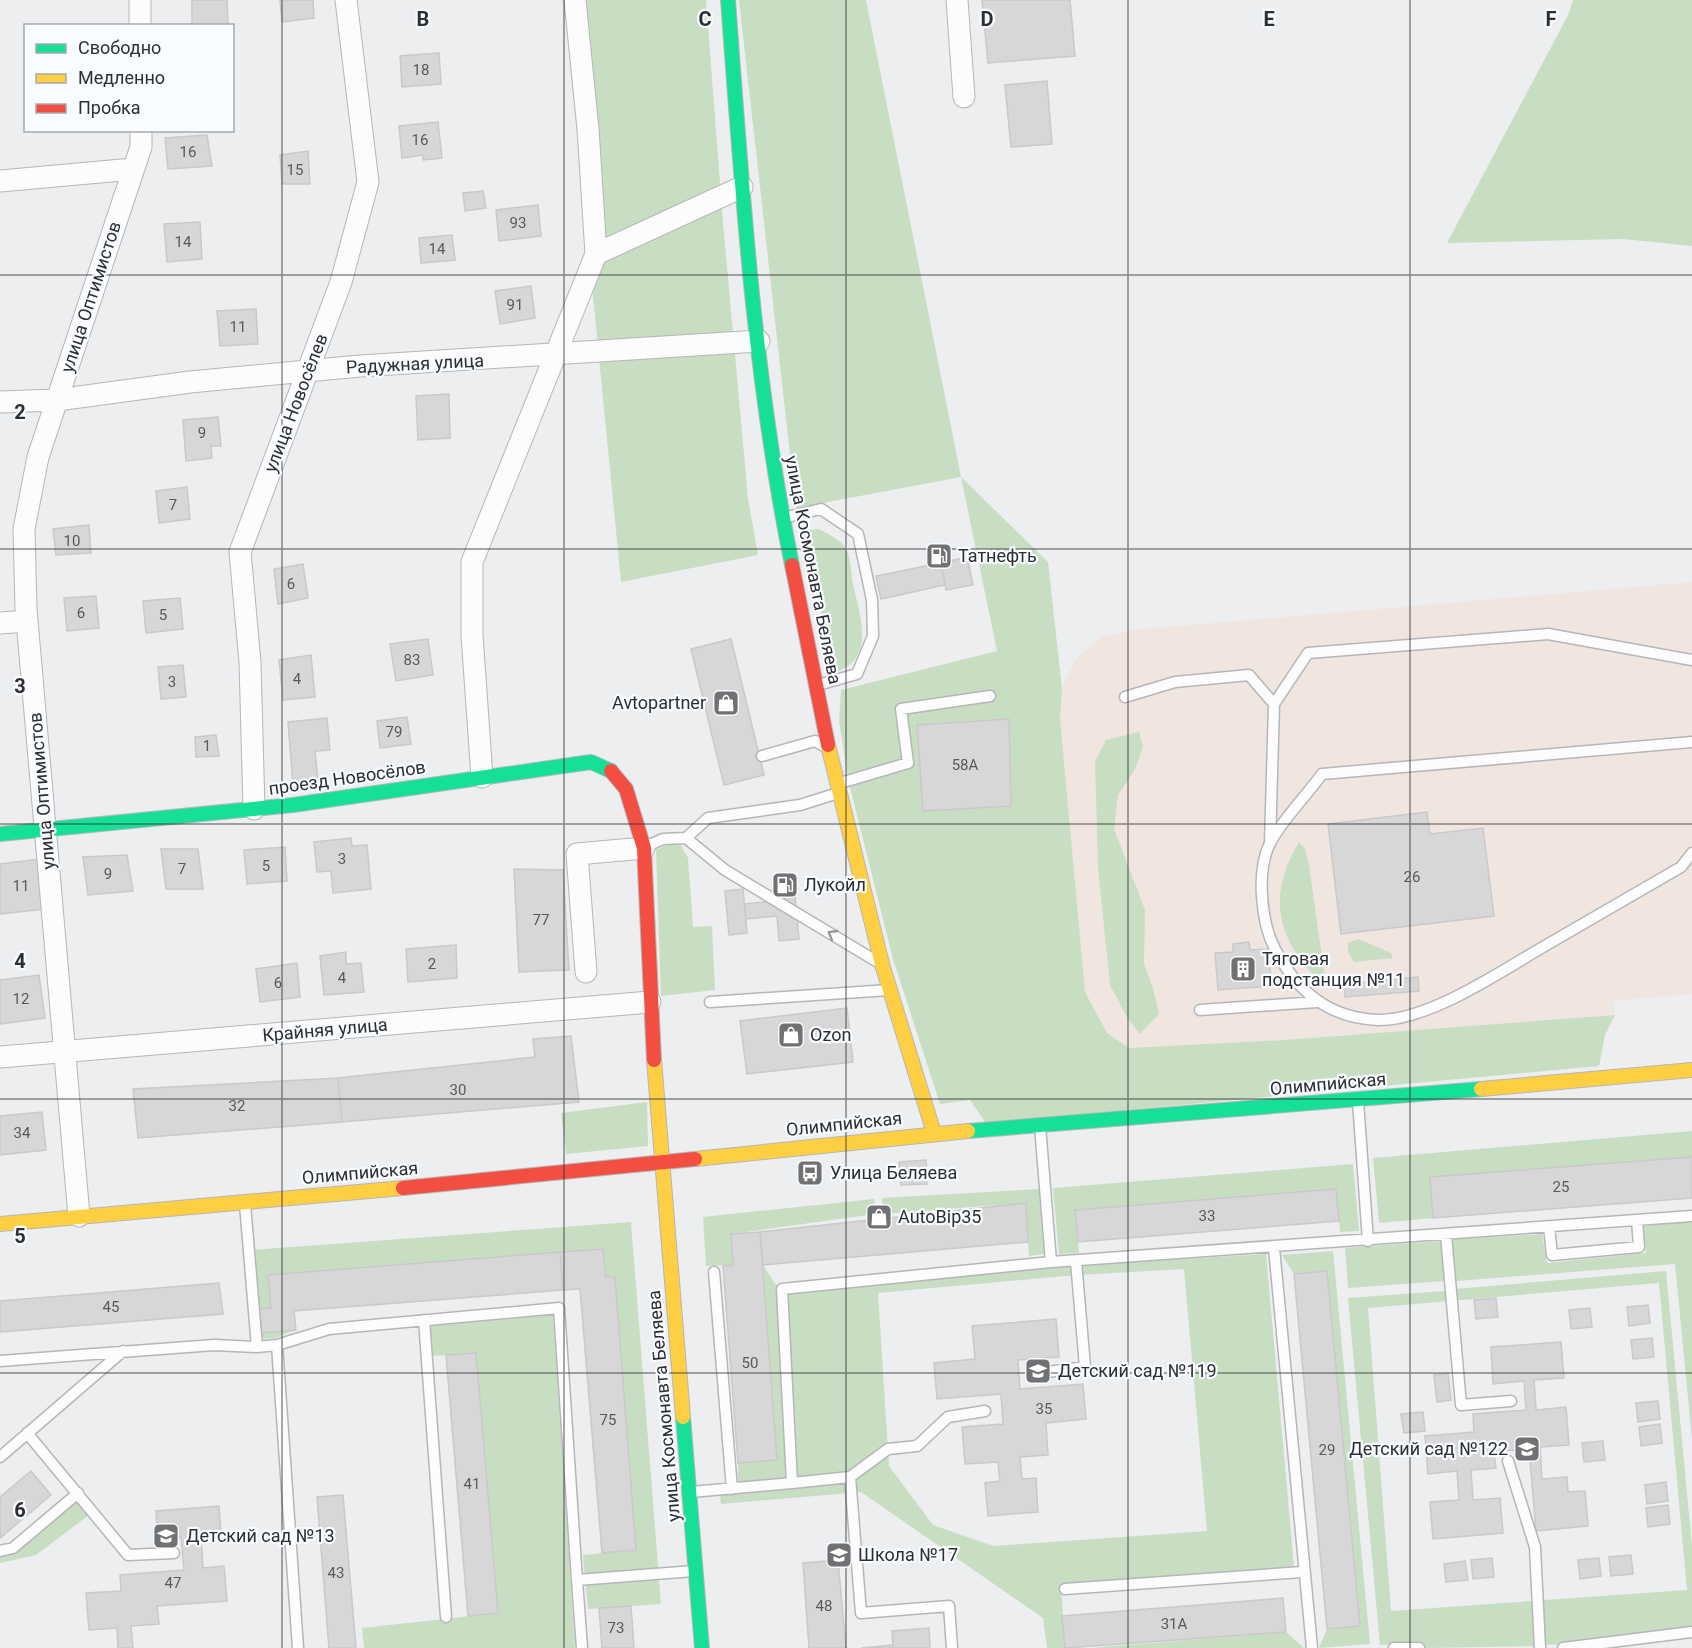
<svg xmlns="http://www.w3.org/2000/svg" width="1692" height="1648" font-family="Roboto,sans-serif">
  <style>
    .industrial { fill: #f1e5e0 }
    .green { fill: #c8dec2; fill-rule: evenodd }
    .building { fill: #d7d7d7; stroke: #c9c9c9; stroke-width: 1.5 }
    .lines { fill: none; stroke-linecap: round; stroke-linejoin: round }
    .lane-casing { stroke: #b5b6b8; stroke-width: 13 }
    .street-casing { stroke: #b5b6b8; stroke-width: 23 }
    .fast-casing { stroke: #b5b6b8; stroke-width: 16 }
    .slow-casing { stroke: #b5b6b8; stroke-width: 16 }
    .jam-casing { stroke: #b5b6b8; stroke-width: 16 }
    .lane { stroke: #fcfcfd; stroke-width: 10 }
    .street { stroke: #fcfcfd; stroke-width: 21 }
    .fast { stroke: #16e098; stroke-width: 14 }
    .slow { stroke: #ffcf43; stroke-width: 14 }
    .jam { stroke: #f24e42; stroke-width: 14 }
    .oneway { stroke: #949596 }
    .grid { fill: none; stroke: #2d2e30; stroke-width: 1.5; stroke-opacity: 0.55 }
    .labels { text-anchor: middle; stroke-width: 4.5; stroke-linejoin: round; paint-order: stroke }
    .number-label { font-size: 15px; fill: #58595a }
    .street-label { font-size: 18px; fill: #2d2e30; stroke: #f8fbff }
    .poi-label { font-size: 18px; fill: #2d2e30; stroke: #f8fbff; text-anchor: start }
    .grid-label { font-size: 20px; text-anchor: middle; font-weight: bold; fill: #2d2e30; stroke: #f8fbff; stroke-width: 4.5; stroke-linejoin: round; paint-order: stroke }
  </style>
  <rect width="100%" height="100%" fill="#eceef0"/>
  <path class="industrial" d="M1692,582V994L1613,1001L1615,1015L1284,1040L1129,1048L1107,1033L1085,992L1060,718L1062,689L1075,660L1100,637L1132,630Z"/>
  <path class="green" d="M564,0H706L723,222L748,499L758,555L621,582Z
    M739,0H866L961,477L1048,562L1062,689L1060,718L1085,992L1107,1033L1129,1048L1284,1040L1615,1015L1605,1035L1599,1066L986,1123L970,1100L940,1104L893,959L849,783L839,721L841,690L997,651L961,477L796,508Z
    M1573,0H1692V246L1623,239L1447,243L1568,15Z
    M818,529C827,533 839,539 845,547C851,556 851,573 853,584C860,616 876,658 836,672L801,531Z
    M1139,732L1143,747L1135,769L1118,795L1114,829L1145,910L1144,964L1153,988L1159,1014L1140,1034L1128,1019L1110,985L1098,868L1095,761L1106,740Z
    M1299,842L1305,849L1309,865L1325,979L1323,984C1277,942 1266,897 1299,842Z
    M672,843L680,844L688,858L693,927L712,926L715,990L661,996L656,850Z
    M1358,939L1391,953L1393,958L1354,962L1348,952V943Z
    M647,1102L648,1146L566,1154L561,1113Z
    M1692,1131V1157L1430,1177L1433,1218L1379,1223L1373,1158Z
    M1353,1164L1359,1231L1340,1232L1336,1189L1075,1210L1079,1253L1059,1254L1053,1188Z
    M1039,1189L1044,1254L1029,1256L1025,1203L883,1214L882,1198Z
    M874,1199L875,1214L731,1234L733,1265L706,1266L703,1217Z
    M1692,1221V1439L1675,1264L1456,1281L1452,1239L1542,1234L1547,1263L1646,1253L1644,1226Z
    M631,1222L661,1604L588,1609L583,1555L636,1550L615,1277H606L603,1249L268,1275L271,1308L259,1309L261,1332L296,1330L275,1338L258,1339L250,1250Z
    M1441,1241L1445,1281L1348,1288L1345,1248Z
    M1333,1251L1370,1644L1319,1648L1327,1629L1360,1626L1327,1272L1294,1274L1282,1255Z
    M1266,1254L1294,1567L1061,1584L1065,1648H1047L1043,1618L861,1492L721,1504L720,1495L738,1484V1463L777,1459L763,1265L776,1285L788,1293L1081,1265ZM1184,1269L1207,1531L993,1546L933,1525L889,1466L878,1293L1077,1275Z
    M1666,1271L1692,1546V1634L1546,1645L1539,1605L1534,1646L1425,1648L1423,1643L1380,1645L1348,1298L1445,1291L1452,1299L1455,1289ZM1659,1283L1687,1590L1391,1611L1368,1308Z
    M553,1315L575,1648H364L362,1628L498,1613L476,1353L432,1356L430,1326Z
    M77,1497L89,1515L36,1555L0,1563V1554Z
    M1286,1632L1304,1648H1090Z"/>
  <path class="building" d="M192,0H227L228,26H192Z
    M280,0H313L314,18L282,22Z
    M982,0H1070L1075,56L988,63Z
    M439,53L441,84L402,87L400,56Z
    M1047,81L1052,144L1011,147L1005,85Z
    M438,122L442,158L423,160V155L402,158L399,126Z
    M207,135L212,166L168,169L165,138Z
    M308,151L310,184H282L280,155Z
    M483,191L486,208L465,211L463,193Z
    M538,205L541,236L499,241L496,210Z
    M200,222L202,259L167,262L164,224Z
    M452,235L455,260L421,263L419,238Z
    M531,286L535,318L500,324L495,291Z
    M256,309L258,344L220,346L217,311Z
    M449,394L450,438L418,440L416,396Z
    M218,417L221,446H211L212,458L186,461L183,420Z
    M187,487L190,519L159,523L156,491Z
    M89,525L91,553L56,555L53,529Z
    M967,557L973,585L946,590L941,563Z
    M941,563L945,585L881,599L876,576Z
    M303,564L308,598L278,604L274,569Z
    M96,596L99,628L67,631L64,598Z
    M180,598L183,629L146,633L143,601Z
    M428,639L433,675L396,681L390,644Z
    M731,639L764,775L724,785L691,649Z
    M311,655L315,697L283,700L279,660Z
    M183,665L186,697L161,699L158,667Z
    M407,717L411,744L380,748L377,721Z
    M327,718L330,750L315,751L318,781L293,785L288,722Z
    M1009,719L1011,806L923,811L917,725Z
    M216,735L219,756L196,757L195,737Z
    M1427,812L1430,834L1483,828L1494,916L1341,934L1328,824Z
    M351,838L352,846L367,845L371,889L333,893L331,871L317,872L314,842Z
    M285,847L287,881L247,884L244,850Z
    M161,849H198L203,889H166Z
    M127,855L133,891L88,895L83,857Z
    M39,859L45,909L0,914V864Z
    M514,869L563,870L569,970L519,972Z
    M793,875L799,939L779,941L777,916L746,919L744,904L775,901L773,877Z
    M743,889L747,933L729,935L725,891Z
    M1249,942L1250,950L1269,949L1271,986L1218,990L1215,953L1233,952V944Z
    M456,945L457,978L408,982L406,949Z
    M346,952V964L361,963L364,992L324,995L320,956Z
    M297,963L300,997L260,1002L256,969Z
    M39,975L45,1018L0,1024V980Z
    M1418,977L1419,991L1345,997V984Z
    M847,1008L853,1062L747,1074L740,1021Z
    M571,1036L579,1102L342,1122L338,1078L535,1057L533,1039Z
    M338,1078L342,1122L138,1138L133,1089Z
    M42,1112L46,1150L0,1155V1116Z
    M1692,1157V1198L1433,1218L1430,1177Z
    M926,1160L927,1184L901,1185L899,1162Z
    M1336,1189L1339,1221L1078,1242L1075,1210Z
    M1026,1203L1028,1242L763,1265L760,1232Z
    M760,1232L777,1460L738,1463L723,1266L733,1265L731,1234Z
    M603,1249L606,1277H615L636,1550L602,1553L580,1289L563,1290L560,1252Z
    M560,1252L563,1290L294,1311L296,1330L261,1333L259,1309L271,1308L268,1275Z
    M1327,1271L1360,1626L1327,1629L1294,1274Z
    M219,1283L223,1314L0,1332V1301Z
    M1496,1298L1498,1317L1476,1319L1474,1300Z
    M1648,1305L1650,1323L1629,1326L1627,1307Z
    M1590,1308L1592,1327L1571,1329L1569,1310Z
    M1056,1319L1059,1357L1018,1360L1020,1389L1083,1384L1086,1419L1046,1423L1048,1455L1020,1457L1022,1479L1036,1478L1038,1512L988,1516L985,1483L1000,1481L998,1462L965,1464L962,1427L1003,1424L1001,1394L937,1399L934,1363L975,1359L972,1326Z
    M1652,1338L1654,1357L1633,1359L1631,1340Z
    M1561,1342L1564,1378L1534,1380L1536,1410L1566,1407L1569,1445L1540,1447L1542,1479L1567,1477L1568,1492L1585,1491L1588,1526L1536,1531L1529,1449L1494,1452L1496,1468L1471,1470L1473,1500L1500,1498L1503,1533L1433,1539L1430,1502L1459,1500L1457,1471L1428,1474L1425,1436L1474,1432L1473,1414L1526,1410L1524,1381L1493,1384L1491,1347Z
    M476,1353L498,1613L468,1616L446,1355Z
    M1448,1373L1451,1400L1437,1402L1434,1375Z
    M1658,1401L1660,1419L1638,1422L1636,1403Z
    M1423,1412L1425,1431L1404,1433L1401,1414Z
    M1660,1424L1662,1443L1641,1446L1639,1427Z
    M1603,1441L1605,1460L1584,1462L1582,1443Z
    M31,1471L51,1495L0,1538V1497Z
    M1666,1482L1668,1501L1647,1504L1645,1485Z
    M343,1495L356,1648H329L317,1497Z
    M1668,1505L1670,1524L1648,1527L1646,1508Z
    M219,1506L221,1534L201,1536L203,1568L224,1566L227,1601L157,1606L159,1624L131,1626L133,1648H118L117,1628L89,1630L86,1593L121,1591L120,1575L184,1570L181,1537L158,1539L156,1511Z
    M1631,1555L1633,1574L1611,1576L1609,1557Z
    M1492,1558L1494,1577L1473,1579L1471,1560Z
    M1599,1558L1601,1576L1580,1579L1578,1560Z
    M838,1560L846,1648H809L803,1563Z
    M1465,1561L1468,1580L1446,1582L1444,1564Z
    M1283,1598L1286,1632L1065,1648L1062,1616Z
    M631,1606L634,1648H602L599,1608Z
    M929,1628L930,1648H861L893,1645L892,1631Z"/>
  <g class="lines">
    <defs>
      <path id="lane" d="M783,518L821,509L858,534L872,600L873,636L857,674L818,685
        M1125,697L1175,682L1249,675L1274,704
        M1692,742L1322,774C1307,795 1282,820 1270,843C1256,871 1261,922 1275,949C1297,991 1328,1018 1378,1020C1428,1021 1500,972 1543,947C1589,920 1635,894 1681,867L1692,853
        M762,756L815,741L826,747
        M837,784L908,763L901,709L990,696
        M686,838L708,818L800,805L838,793
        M1270,844L1274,704L1308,653L1548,634L1692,660
        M645,847L663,839L686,838L725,870L876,961
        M710,1002L889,990
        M1200,1010L1317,1002
        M1358,1101L1368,1241
        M1040,1126L1051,1262
        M245,1204L257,1347
        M1549,1227L1552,1255L1639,1247L1637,1220
        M1446,1235L1461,1405L1511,1401
        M1274,1248L1312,1648
        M714,1272L732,1489
        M424,1320L446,1617
        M277,1345L298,1648
        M0,1361L214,1345L257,1347L277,1345L329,1329L559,1308L577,1580
        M1032,1374L1085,1367L1076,1261
        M27,1433L128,1555L174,1553
        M0,1457L123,1351
        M1508,1461L1535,1547L1540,1648
        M850,1477L861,1613L949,1606L952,1648
        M792,1483L850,1477L888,1449L917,1446L948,1417L985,1411
        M691,1492L792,1483L782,1289L1051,1262L1692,1216
        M0,1551L13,1548L78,1493
        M1065,1589L1302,1572
        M582,1648L577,1580L694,1571
        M1394,1648H1419
        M1563,1648L1692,1632"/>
      <path id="street" d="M140,0V26
        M957,0L964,97
        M0,181L133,169
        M596,254L742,187
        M0,402L57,400L190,382L360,366L759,341
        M0,623L27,621
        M482,777L472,635V562L596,254L588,129L575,0
        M254,809L250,662L240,552L341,282L368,182L346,0
        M586,972L577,854L644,848
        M0,1057L650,1002
        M79,1216L26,609L24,529L38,457L141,147V130"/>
      <path id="fast" d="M728,0C742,189 754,379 792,565
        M0,834L293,805L591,762L611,771
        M968,1131L1481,1089
        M683,1417L702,1648"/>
      <path id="slow" d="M828,745L882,964L934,1133
        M654,1060L683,1417
        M1481,1089L1692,1070
        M695,1159L968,1131
        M0,1224L403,1188"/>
      <path id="jam" d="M792,565L828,745
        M611,771L626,789L644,848L654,1060
        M403,1188L695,1159"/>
    </defs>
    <use href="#lane" class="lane-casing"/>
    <use href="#street" class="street-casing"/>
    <use href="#fast" class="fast-casing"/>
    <use href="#slow" class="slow-casing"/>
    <use href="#jam" class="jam-casing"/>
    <use href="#lane" class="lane"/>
    <use href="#street" class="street"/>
    <use href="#fast" class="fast"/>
    <use href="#slow" class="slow"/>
    <use href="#jam" class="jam"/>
  </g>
  <defs><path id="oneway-chevron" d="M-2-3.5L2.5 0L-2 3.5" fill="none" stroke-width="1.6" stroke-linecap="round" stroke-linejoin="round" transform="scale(1.5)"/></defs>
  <use class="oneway" href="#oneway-chevron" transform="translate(832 934) rotate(-149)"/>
  <path class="grid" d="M282,0V1648M564,0V1648M846,0V1648M1128,0V1648M1410,0V1648M0,275H1692M0,549H1692M0,824H1692M0,1099H1692M0,1373H1692"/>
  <defs>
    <symbol id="fuel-square" viewBox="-11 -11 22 22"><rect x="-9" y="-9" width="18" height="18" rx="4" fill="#707173" stroke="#f8fbff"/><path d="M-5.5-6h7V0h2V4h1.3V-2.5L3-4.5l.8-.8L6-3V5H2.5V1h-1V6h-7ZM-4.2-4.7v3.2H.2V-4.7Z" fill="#fff"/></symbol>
    <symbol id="shop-square" viewBox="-11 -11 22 22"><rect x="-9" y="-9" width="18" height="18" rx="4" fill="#707173" stroke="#f8fbff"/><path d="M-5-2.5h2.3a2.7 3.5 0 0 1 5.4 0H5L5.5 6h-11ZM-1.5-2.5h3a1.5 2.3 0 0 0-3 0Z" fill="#fff"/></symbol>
    <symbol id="building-square" viewBox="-11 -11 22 22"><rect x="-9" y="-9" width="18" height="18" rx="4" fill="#707173" stroke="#f8fbff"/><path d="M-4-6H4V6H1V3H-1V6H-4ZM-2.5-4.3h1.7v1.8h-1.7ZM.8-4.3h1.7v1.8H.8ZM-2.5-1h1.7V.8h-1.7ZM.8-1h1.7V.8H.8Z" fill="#fff"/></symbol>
    <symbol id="bus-square" viewBox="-11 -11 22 22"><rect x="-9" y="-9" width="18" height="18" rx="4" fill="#707173" stroke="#f8fbff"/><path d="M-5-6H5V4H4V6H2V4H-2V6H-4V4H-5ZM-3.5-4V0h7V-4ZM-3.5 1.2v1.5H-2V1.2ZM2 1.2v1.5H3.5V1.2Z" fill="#fff"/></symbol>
    <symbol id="school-square" viewBox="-11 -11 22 22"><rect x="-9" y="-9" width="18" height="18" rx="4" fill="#707173" stroke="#f8fbff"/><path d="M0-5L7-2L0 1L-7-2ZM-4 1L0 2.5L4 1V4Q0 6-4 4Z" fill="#fff"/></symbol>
  </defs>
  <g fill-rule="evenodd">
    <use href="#fuel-square" x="924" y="541" width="30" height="30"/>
    <use href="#shop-square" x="711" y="688" width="30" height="30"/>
    <use href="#fuel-square" x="770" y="870" width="30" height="30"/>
    <use href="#building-square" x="1228" y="954" width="30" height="30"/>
    <use href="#shop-square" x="776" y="1020" width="30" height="30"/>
    <use href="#bus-square" x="795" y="1158" width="30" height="30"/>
    <use href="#shop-square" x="864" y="1202" width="30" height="30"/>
    <use href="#school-square" x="1023" y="1356" width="30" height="30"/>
    <use href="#school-square" x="1512" y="1434" width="30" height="30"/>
    <use href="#school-square" x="151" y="1521" width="30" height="30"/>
    <use href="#school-square" x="824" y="1540" width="30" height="30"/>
  </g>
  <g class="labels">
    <g class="number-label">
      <text x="421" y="75">18</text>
      <text x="420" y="145">16</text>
      <text x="188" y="157">16</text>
      <text x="295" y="175">15</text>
      <text x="518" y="228">93</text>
      <text x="183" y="247">14</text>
      <text x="437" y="254">14</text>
      <text x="515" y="310">91</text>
      <text x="238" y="332">11</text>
      <text x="202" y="438">9</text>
      <text x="173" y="510">7</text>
      <text x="72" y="546">10</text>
      <text x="291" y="589">6</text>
      <text x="81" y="618">6</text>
      <text x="163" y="620">5</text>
      <text x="412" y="665">83</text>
      <text x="297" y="684">4</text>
      <text x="172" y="687">3</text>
      <text x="394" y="737">79</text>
      <text x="207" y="751">1</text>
      <text x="965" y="770">58А</text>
      <text x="342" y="864">3</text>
      <text x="266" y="871">5</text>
      <text x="182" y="874">7</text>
      <text x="108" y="879">9</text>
      <text x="1412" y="882">26</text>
      <text x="21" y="891">11</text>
      <text x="541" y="925">77</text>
      <text x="432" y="969">2</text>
      <text x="342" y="983">4</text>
      <text x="278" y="988">6</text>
      <text x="21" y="1004">12</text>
      <text x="458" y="1095">30</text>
      <text x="237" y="1111">32</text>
      <text x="22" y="1138">34</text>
      <text x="1561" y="1192">25</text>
      <text x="1207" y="1221">33</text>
      <text x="111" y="1312">45</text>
      <text x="750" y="1368">50</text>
      <text x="1044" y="1414">35</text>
      <text x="608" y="1425">75</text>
      <text x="1327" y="1455">29</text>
      <text x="472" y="1489">41</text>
      <text x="336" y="1578">43</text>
      <text x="173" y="1588">47</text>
      <text x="824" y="1611">48</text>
      <text x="1174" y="1629">31А</text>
      <text x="616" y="1633">73</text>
    </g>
    <g class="street-label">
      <text transform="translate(91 297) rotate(-72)" y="6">улица Оптимистов</text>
      <text transform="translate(415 364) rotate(-3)" y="6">Радужная улица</text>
      <text transform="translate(296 403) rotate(-69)" y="6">улица Новосёлев</text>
      <text transform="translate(813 570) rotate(79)" y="6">улица Космонавта Беляева</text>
      <text transform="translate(347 778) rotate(-8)" y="6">проезд Новосёлов</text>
      <text transform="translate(42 791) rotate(-95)" y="6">улица Оптимистов</text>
      <text transform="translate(325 1030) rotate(-5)" y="6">Крайняя улица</text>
      <text transform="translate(1328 1084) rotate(-5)" y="6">Олимпийская</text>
      <text transform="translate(844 1124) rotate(-6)" y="6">Олимпийская</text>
      <text transform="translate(360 1173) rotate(-5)" y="6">Олимпийская</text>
      <text transform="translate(664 1406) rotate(-95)" y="6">улица Космонавта Беляева</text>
    </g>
    <g class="poi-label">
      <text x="958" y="562">Татнефть</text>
      <text x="706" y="709" text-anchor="end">Avtopartner</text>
      <text x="804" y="891">Лукойл</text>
      <text x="1262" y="965">Тяговая<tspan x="1262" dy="21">подстанция №11</tspan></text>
      <text x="810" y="1041">Ozon</text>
      <text x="830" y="1179">Улица Беляева</text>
      <text x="898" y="1223">AutoBip35</text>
      <text x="1058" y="1377">Детский сад №119</text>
      <text x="1508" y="1455" text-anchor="end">Детский сад №122</text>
      <text x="186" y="1542">Детский сад №13</text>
      <text x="858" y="1561">Школа №17</text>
    </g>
  </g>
  <g class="grid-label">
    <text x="423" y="26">B</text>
    <text x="705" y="26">C</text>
    <text x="987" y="26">D</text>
    <text x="1269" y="26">E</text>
    <text x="1551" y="26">F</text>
    <text x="20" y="419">2</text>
    <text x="20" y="693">3</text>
    <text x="20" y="968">4</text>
    <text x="20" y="1243">5</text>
    <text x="20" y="1517">6</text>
  </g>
  <rect x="24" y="24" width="210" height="108" fill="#f8fbff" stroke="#a7a9ac" stroke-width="1.5"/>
  <rect x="36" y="44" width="30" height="9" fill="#16e098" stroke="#a7a9ac" stroke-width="1.5"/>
  <text x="78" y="54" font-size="18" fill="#2d2e30">Свободно</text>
  <rect x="36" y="74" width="30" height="9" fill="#ffcf43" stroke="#a7a9ac" stroke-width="1.5"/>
  <text x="78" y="84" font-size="18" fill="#2d2e30">Медленно</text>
  <rect x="36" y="104" width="30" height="9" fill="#f24e42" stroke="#a7a9ac" stroke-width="1.5"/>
  <text x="78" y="114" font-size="18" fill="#2d2e30">Пробка</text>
</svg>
